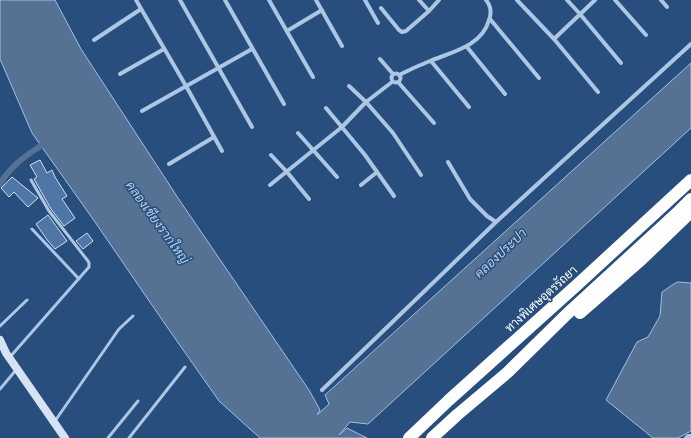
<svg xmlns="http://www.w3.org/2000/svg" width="691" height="438" font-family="'Public Sans',Sarabun,sans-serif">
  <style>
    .water { fill: #557193; stroke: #a0c1e5 }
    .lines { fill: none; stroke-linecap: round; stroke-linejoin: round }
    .canal { stroke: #557193; stroke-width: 6 }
    .building { fill: #4f77a5; stroke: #cee0f4 }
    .lane { stroke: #acc6e4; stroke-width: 3 }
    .street { stroke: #acc6e4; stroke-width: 4 }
    .secondary { stroke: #d5e3f4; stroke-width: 8 }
    .highway { stroke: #fff; stroke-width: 12 }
    .labels { text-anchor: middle; stroke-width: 3; stroke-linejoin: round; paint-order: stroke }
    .street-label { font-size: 12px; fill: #fff; stroke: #274e7c }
    .water-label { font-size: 13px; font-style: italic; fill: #b7d0ec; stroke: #274e7c }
  </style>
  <rect width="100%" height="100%" fill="#274e7c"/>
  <path class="water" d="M0,0H55L81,49L178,198L309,390L320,410L317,415L329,404L325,395L691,63V128L368,424L350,422L339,435L347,428L367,438H260L219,401L165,324L95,222L32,133L0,59Z
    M677,282L691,283V431L678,438H653L606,400L637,342L648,337L660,316L662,292Z"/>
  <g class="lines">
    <path class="canal" d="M0,184C11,165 29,153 47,142"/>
  </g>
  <path class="building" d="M40,160L47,173L52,170L55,177L67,196L62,199L75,218L64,226L51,209L34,179L37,177L30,165Z
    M12,177L38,198L28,207L14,192L9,197L1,188Z
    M48,215L67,241L55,249L48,241L36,224Z
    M87,233L93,241L83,249L76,241Z"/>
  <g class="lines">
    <path class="lane" d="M32,229L79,279
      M0,326L27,300
      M10,357L89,267V263L88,261L49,211L31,180
      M0,389L16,370
      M55,421L119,329L133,316
      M108,438L138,401
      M129,438L185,367"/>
    <path class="street" d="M136,0L186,86L222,151
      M180,0L252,127
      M225,0L284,104
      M269,0L313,77
      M316,0L342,46
      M365,0L378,23
      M517,0L554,39L598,92
      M567,0L580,14L621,63
      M615,0L646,35
      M661,0L667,7
      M381,8L399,30L402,32L406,31L429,11L419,0
      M429,11L439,0
      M490,19L539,78
      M287,31L322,10
      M554,39L595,0
      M94,40L141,9
      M467,47L505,94
      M380,59L393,74
      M431,61L469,107
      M391.5 78a4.5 4.5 0 1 1 9 0a4.5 4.5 0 1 1-9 0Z
      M120,74L164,49
      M399,75C409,70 420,65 430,61C452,52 482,46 489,20C492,12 491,6 486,0
      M398,82L434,123
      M349,86L366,102L393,133L421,175
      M326,108L365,155L394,196
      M142,111L252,49
      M298,133L337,177
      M271,155L287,172L309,199
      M448,162L470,199L487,216L496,222
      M169,164L214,137
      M270,185L342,127L366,102L392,82
      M361,185L377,172
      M322,390L496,222L691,44
      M686,438L688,436H691"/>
    <path class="secondary" d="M0,340L6,353L65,438"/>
    <path class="highway" d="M580,313L641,260L691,212
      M409,438L449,400L578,284L691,180
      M432,438L457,415L508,372L567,314L677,213L691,199"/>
  </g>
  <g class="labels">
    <g class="street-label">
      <text transform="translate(541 299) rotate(-42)" y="4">ทางพิเศษอุดรรัถยา</text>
    </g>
    <g class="water-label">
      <text transform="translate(158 222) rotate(54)" y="5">คลองเชียงรากใหญ่</text>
      <text transform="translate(500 253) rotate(-43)" y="5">คลองประปา</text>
    </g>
  </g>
</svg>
